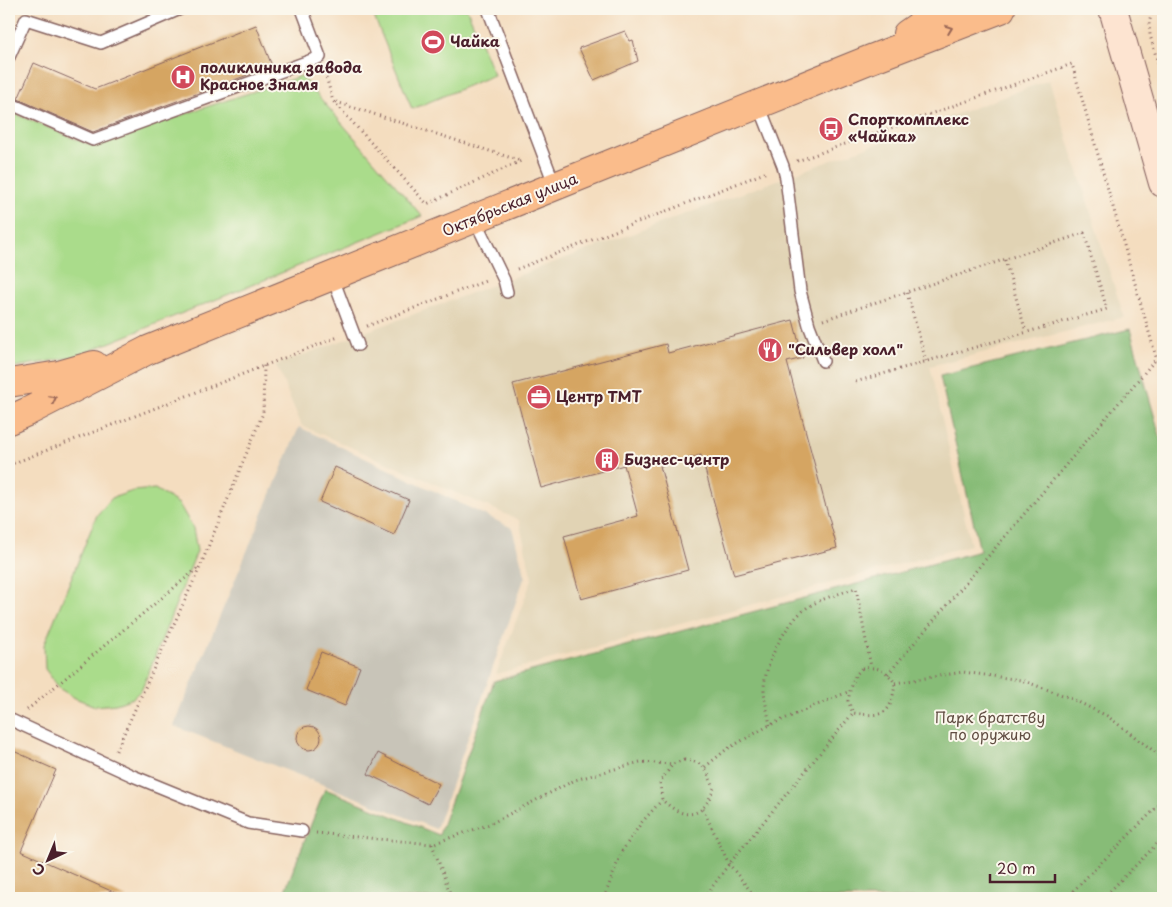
<svg xmlns="http://www.w3.org/2000/svg" width="1172" height="907" font-family="'Playpen Sans',sans-serif">
  <style>
    .built { fill: #e1d3b4 }
    .industrial { fill: #c8c4b8 }
    .green { fill: #aadc8b; stroke: #7a7e5b }
    .forest { fill: #87bc77; stroke: #686e51 }
    .building { fill: #d5a562 }
    .lines { fill: none; stroke-linecap: round; stroke-linejoin: round }
    .lane-casing { stroke: #86625f; stroke-width: 14 }
    .secondary-casing { stroke: #86625f; stroke-width: 30 }
    .primary-casing { stroke: #86625f; stroke-width: 30 }
    .path { stroke: #86625f; stroke-width: 3; stroke-dasharray: 1 4; stroke-linecap: butt }
    .lane { stroke: #fff; stroke-width: 11 }
    .secondary { stroke: #fde4d1; stroke-width: 28 }
    .primary { stroke: #fabc8b; stroke-width: 28 }
    .oneway { stroke: #996656 }
    .labels { text-anchor: middle; stroke-width: 4; stroke-linejoin: round; paint-order: stroke }
    .poi-label { font-size: 15px; font-weight: bold; fill: #4a1f2b; stroke: #fbf7ec; text-anchor: start }
    .street-label { font-size: 15px; fill: #4a1f2b; stroke: #fbf7ec }
    .park-label { font-size: 15px; fill: #624e43; stroke: #fbf7ec }
  </style>
  <rect width="100%" height="100%" fill="#fbf7ec"/>
  <filter id="ink" filterUnits="userSpaceOnUse"><feTurbulence type="fractalNoise" baseFrequency=".02" numOctaves="2"/><feDisplacementMap in="SourceGraphic" scale="10" xChannelSelector="R" yChannelSelector="G"/><feConvolveMatrix kernelMatrix="1 2 1 2 8 2 1 2 1" color-interpolation-filters="sRGB"/></filter>
  <filter id="wash" filterUnits="userSpaceOnUse"><feTurbulence type="fractalNoise" baseFrequency=".0096" numOctaves="4" result="noise"/><feDisplacementMap in="SourceGraphic" scale="20" xChannelSelector="R" yChannelSelector="G"/><feGaussianBlur stdDeviation="1.12" result="paint"/><feColorMatrix in="noise" values="0 0 0 0 0 0 0 0 0 0 0 0 0 0 0 0 0 1.4 0 .05"/><feComposite in="paint" operator="in"/></filter>
  <g filter="url(#wash)">
    <rect width="100%" height="100%" fill="#f4ddbf"/>
    <path class="built" d="M1049,80L1124,317L930,366L971,545L496,674L532,579L519,520L302,426L276,365Z"/>
    <path class="industrial" d="M299,427L512,528L525,576L436,829L174,726Z"/>
    <path class="green" d="M371,9H467L494,75L412,109Z
      M301,76L422,216L74,357L9,368V111L90,145Z
      M155,489L179,504L193,528L197,551L142,689L133,698L116,704L95,706L75,698L60,689L45,669L44,645L97,515L112,498L133,491Z"/>
    <path class="forest" d="M1130,329L1163,447V898H282L325,789L439,835L494,681L980,551L940,376Z"/>
    <g id="blocks">
      <path class="building" d="M256,25L272,66L93,132L18,99L34,63L95,89Z
        M625,31L630,41L633,40L638,61L594,80L579,48Z
        M793,320L803,358L787,362L837,548L734,575L701,455L660,466L688,570L581,599L564,536L638,516L624,465L541,488L513,384L666,344L668,353Z
        M335,467L409,500L394,535L320,502Z
        M321,652L360,667L345,706L306,690Z
        M297 738a12 12 0 1 1 24 0a12 12 0 1 1-24 0Z
        M9,749L56,770L21,851L127,898H9Z
        M378,753L439,784L428,804L368,774Z"/>
    </g>
  </g>
  <g filter="url(#ink)">
    <use href="#blocks" fill-opacity="0" stroke="#86625f" stroke-width="1"/>
    <g class="lines">
      <defs>
        <path id="lane" d="M488,9L555,186
          M9,57L26,19L101,43L180,9
          M9,103L93,140L320,57L302,9
          M759,105L783,166L786,178L800,291L809,325L823,361
          M475,220L504,280L507,292
          M332,276L358,345
          M9,719L133,776L248,823L302,831"/>
        <path id="secondary" d="M1113,9L1163,183"/>
        <path id="primary" d="M907,34L943,9
          M9,383L59,375L94,365
          M9,420L29,411L148,350L871,59L1001,9"/>
      </defs>
      <use href="#lane" class="lane-casing"/>
      <use href="#secondary" class="secondary-casing"/>
      <use href="#primary" class="primary-casing"/>
      <path class="path" d="M1153,9L1149,23L1150,35L1163,81
        M325,73L333,101L427,204L521,161L333,101
        M797,161L1072,64L1163,381
        M1005,260L1026,332
        M517,269L767,172
        M907,293L926,361
        M823,320L1084,233L1107,309L855,382
        M367,326L488,280
        M9,465L338,337
        M862,668C880,667 885,669 895,683C891,716 884,717 853,713L848,701L850,691L855,676Z
        M888,674L1156,359
        M895,683L963,672L1021,680L1068,697L1107,716L1163,758
        M27,710L199,567
        M770,725C768,714 765,702 764,690C764,665 784,626 804,610C815,600 842,593 856,588L871,667
        M116,751L200,567L263,413L264,365
        M684,760C706,762 706,770 714,788C711,794 707,805 702,809C687,820 674,810 662,800L660,782L673,764Z
        M705,767L727,749L770,725L850,691
        M703,809L729,864L756,898
        M316,833L432,844L490,824L575,780L640,762L673,764
        M432,844L452,898
        M604,898L622,851L642,822L662,800
        M704,898L729,864L853,713
        M1066,898L1163,801
        M1103,898L1163,838"/>
      <use href="#lane" class="lane"/>
      <use href="#secondary" class="secondary"/>
      <use href="#primary" class="primary"/>
    </g>
    <defs><path id="oneway-chevron" d="M-2-3.5L2.5 0L-2 3.5" fill="none" stroke-width="1.6" stroke-linecap="round" stroke-linejoin="round" transform="scale(1.25)"/></defs>
    <g class="oneway">
      <use href="#oneway-chevron" transform="translate(949 29) rotate(-21)"/>
      <use href="#oneway-chevron" transform="translate(53 399) rotate(-27)"/>
    </g>
  </g>
  <defs>
    <symbol id="stadium-disc" viewBox="-11 -11 22 22"><circle r="9.5" fill="#d1495b" stroke="#fbf7ec"/><path d="M0-5a6.5 5 0 1 0 0 10a6.5 5 0 1 0 0-10ZM-3.5-1.8h7v3.6h-7Z" fill="#fff"/></symbol>
    <symbol id="hospital-disc" viewBox="-11 -11 22 22"><circle r="9.5" fill="#d1495b" stroke="#fbf7ec"/><path d="M-5-5h3v3.5h4V-5h3V5h-3V1.5h-4V5h-3Z" fill="#fff"/></symbol>
    <symbol id="bus-disc" viewBox="-11 -11 22 22"><circle r="9.5" fill="#d1495b" stroke="#fbf7ec"/><path d="M-5-6H5V4H4V6H2V4H-2V6H-4V4H-5ZM-3.5-4V0h7V-4ZM-3.5 1.2v1.5H-2V1.2ZM2 1.2v1.5H3.5V1.2Z" fill="#fff"/></symbol>
    <symbol id="restaurant-disc" viewBox="-11 -11 22 22"><circle r="9.5" fill="#d1495b" stroke="#fbf7ec"/><path d="M-5-6h1v4h1v-4h1v4h1v-4h1v5L-1.5 .5V6h-2V.5L-5-1ZM5-6V6H3V1.5H1.5Q1.5-4 5-6Z" fill="#fff"/></symbol>
    <symbol id="office-disc" viewBox="-11 -11 22 22"><circle r="9.5" fill="#d1495b" stroke="#fbf7ec"/><path d="M-6-3h4V-5.5h4V-3h4V5H-6ZM-1-4.5V-3h2v-1.5ZM-6 0V1H6V0Z" fill="#fff"/></symbol>
    <symbol id="building-disc" viewBox="-11 -11 22 22"><circle r="9.5" fill="#d1495b" stroke="#fbf7ec"/><path d="M-4-6H4V6H1V3H-1V6H-4ZM-2.5-4.3h1.7v1.8h-1.7ZM.8-4.3h1.7v1.8H.8ZM-2.5-1h1.7V.8h-1.7ZM.8-1h1.7V.8H.8Z" fill="#fff"/></symbol>
  </defs>
  <g fill-rule="evenodd">
    <use href="#stadium-disc" x="419" y="28" width="28" height="28"/>
    <use href="#hospital-disc" x="169" y="63" width="28" height="28"/>
    <use href="#bus-disc" x="817" y="115" width="28" height="28"/>
    <use href="#restaurant-disc" x="756" y="336" width="28" height="28"/>
    <use href="#office-disc" x="525" y="383" width="28" height="28"/>
    <use href="#building-disc" x="593" y="446" width="28" height="28"/>
  </g>
  <g class="labels">
    <g class="poi-label">
      <text x="450" y="47">Чайка</text>
      <text x="200" y="73">поликлиника завода<tspan x="200" dy="17">Красное Знамя</tspan></text>
      <text x="848" y="125">Спорткомплекс<tspan x="848" dy="17">«Чайка»</tspan></text>
      <text x="788" y="355">"Сильвер холл"</text>
      <text x="556" y="402">Центр ТМТ</text>
      <text x="624" y="465">Бизнес-центр</text>
    </g>
    <g class="street-label">
      <text transform="translate(510 205) rotate(-22)" y="5">Октябрьская улица</text>
    </g>
    <g class="park-label">
      <text x="990" y="723">Парк братству<tspan x="990" dy="17">по оружию</tspan></text>
    </g>
  </g>
  <rect width="1172" height="907" fill="none" stroke="#fbf7ec" stroke-width="30"/>
  <g transform="translate(48 860) rotate(224)" stroke="#fbf7ec" stroke-width="4" paint-order="stroke">
  <path d="M0-4L9 19L0 12L-9 19Z" fill="#4a1f2b"/>
  <text y="-8" font-size="14" font-weight="bold" text-anchor="middle" fill="#4a1f2b">С</text>
  </g>
  <path d="M990 874v8h65v-8" fill="none" stroke="#4a1f2b" stroke-width="2.5"/>
  <text x="997" y="874" font-size="15" fill="#4a1f2b" stroke="#fbf7ec" stroke-width="4" paint-order="stroke">20 m</text>
</svg>
